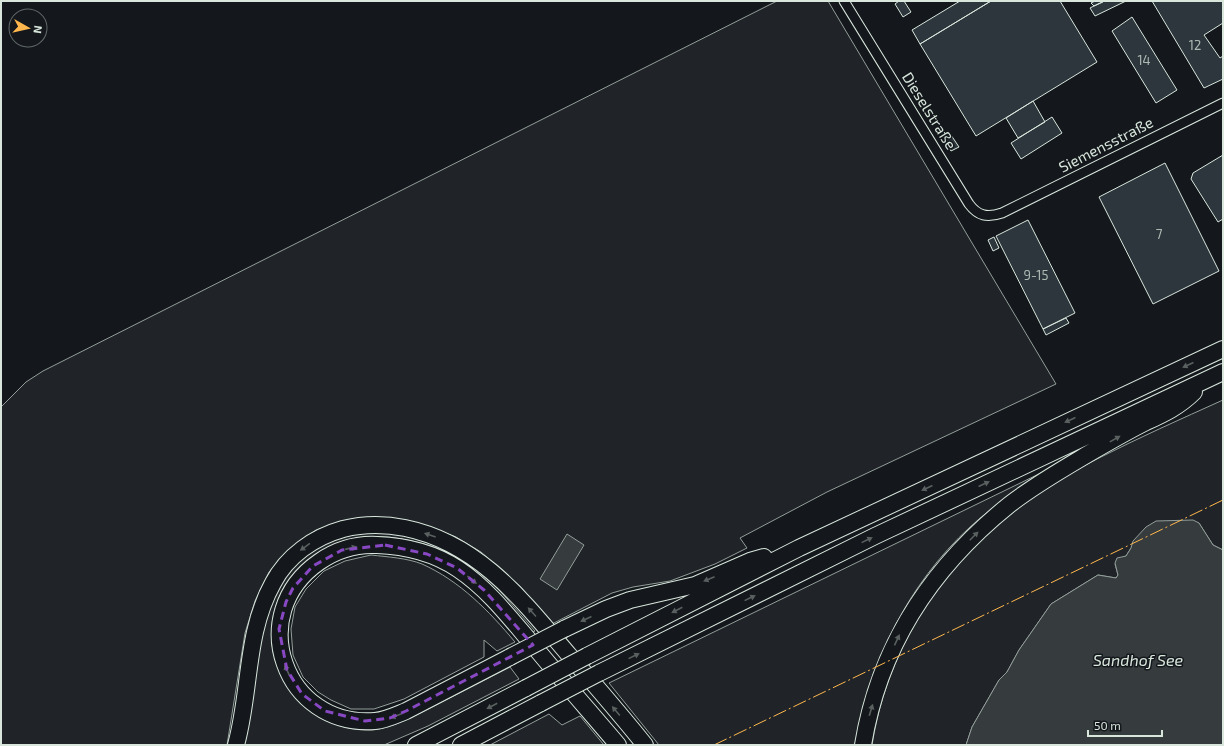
<svg xmlns="http://www.w3.org/2000/svg" width="1224" height="746" font-family="'Exo 2',sans-serif">
  <style>
    .green { fill: #202428; stroke: #939e99 }
    .water { fill: #363b3e; stroke: #939e99 }
    .building { fill: #2c363c; stroke: #d8e6dc }
    .lines { fill: none; stroke-linecap: round; stroke-linejoin: round }
    .street-casing { stroke: #d8e6dc; stroke-width: 11 }
    .highway-casing { stroke: #d8e6dc; stroke-width: 18 }
    .street { stroke: #14181c; stroke-width: 9 }
    .highway { stroke: #14181c; stroke-width: 16 }
    .highway-bridge-casing { stroke: #d8e6dc; stroke-width: 18; stroke-linecap: butt }
    .highway-bridge { stroke: #14181c; stroke-width: 16 }
    .power { stroke: #ffb74d; stroke-width: 1; stroke-dasharray: 14 3 2 3; stroke-linecap: butt }
    .oneway { fill: #59605f }
    .marked { fill: none; stroke: #8948c3; stroke-width: 3; stroke-dasharray: 8 5; stroke-linejoin: round }
    .labels { text-anchor: middle; stroke-width: 3; stroke-linejoin: round; paint-order: stroke }
    .number-label { font-size: 13px; fill: #adbab4 }
    .street-label { font-size: 15px; fill: #d8e6dc; stroke: #14181c }
    .water-label { font-size: 16px; font-style: italic; fill: #d8e6dc; stroke: #14181c }
  </style>
  <rect width="100%" height="100%" fill="#14181c"/>
  <path class="green" d="M777,1H828L1056,384L827,492L740,538L747,548L715,564L670,581L633,587L612,593L552,624L521,587L481,552L456,537L432,528L349,520L316,530L291,548L269,572L255,601L245,633L227,745H1V407L26,382L43,371Z
    M1223,400V550L1213,545L1199,523L1131,548L1126,556L1115,564L1118,575L1116,578L1098,575L1051,604L1019,650L1007,672L999,680L972,727L966,745H872C893,614 981,518 1097,459C1138,438 1181,419 1223,400Z
    M1045,471C1019,489 993,506 970,527C908,584 869,663 856,745H659L609,683Z
    M377,530L421,537L480,568L535,631L531,633C513,612 490,582 468,565C446,548 416,540 388,537C323,532 261,582 273,651C278,674 290,694 308,709C326,723 349,731 372,730C392,729 418,714 436,705C461,692 485,680 510,667L519,679L428,726L384,745H243L256,650L271,599L297,561L334,538Z
    M371,555C388,557 407,558 422,564C460,581 489,611 515,642L497,651L484,640V657L404,699L374,709H351L331,700L318,692L303,677L293,655L291,629L295,607L306,589L324,571L345,561Z
    M549,714L562,725L580,716L604,745H490Z"/>
  <path class="water" d="M1193,520L1199,523L1213,545L1223,550V745H966L972,727L999,680L1007,672L1019,650L1051,604L1098,575L1116,578L1118,575L1115,563L1117,558L1126,556L1131,548L1133,541L1146,527L1156,521Z
    M567,534L584,545L557,590L540,579Z"/>
  <path class="building" d="M899,1H904L911,12L903,17L895,4Z
    M960,1H991L920,44L912,30Z
    M991,1H1060L1097,62L976,136L920,44Z
    M1095,1H1102L1103,2L1094,6L1091,3Z
    M1104,1H1126L1095,16L1090,8Z
    M1152,1H1223V23L1204,35L1220,58L1223,56V79L1204,88Z
    M1132,17L1177,90L1156,103L1112,31Z
    M1033,101L1045,122L1018,138L1006,118Z
    M1052,117L1062,133L1021,159L1011,143Z
    M949,132L959,147L951,151L942,136Z
    M1223,155V219L1218,222L1191,179L1193,173Z
    M1165,163L1219,271L1153,304L1099,197Z
    M1028,220L1075,313L1043,329L996,236Z
    M994,237L999,248L993,251L988,240Z
    M1066,318L1069,323L1046,335L1043,329Z"/>
  <g class="lines">
    <defs>
      <path id="street" d="M844,1L969,204C978,216 987,218 1002,213L1223,103"/>
      <path id="highway" d="M564,629L606,609L630,600L695,585L750,561L764,557
        M587,656L799,548L1223,349
        M510,657L406,711C396,715 386,720 375,721C284,728 244,614 319,562C336,550 357,544 377,545C405,546 434,553 458,569C488,589 510,618 533,645C561,679 590,712 618,745
        M599,673L875,536L1223,372
        M236,745C251,691 245,633 273,583C287,556 314,537 343,529C363,524 385,524 405,528C479,543 523,601 569,655C595,685 621,715 645,745
        M416,745L526,688
        M461,745L541,703
        M863,745C879,647 932,567 1009,505C1033,486 1061,470 1088,454C1107,443 1126,432 1146,422C1164,414 1180,406 1194,392"/>
    </defs>
    <use href="#street" class="street-casing"/>
    <use href="#highway" class="highway-casing"/>
    <use href="#street" class="street"/>
    <use href="#highway" class="highway"/>
    <defs>
      <path id="highway-bridge" d="M510,657L564,629
        M526,688L587,656
        M541,703L599,673"/>
    </defs>
    <use href="#highway-bridge" class="highway-bridge-casing"/>
    <use href="#highway-bridge" class="highway-bridge"/>
    <path class="power" d="M714,745L1223,500"/>
  </g>
  <defs><path id="oneway-solid" d="M-6-.8H1V-3.2L6.5 0L1 3.2V.8H-6Z"/></defs>
  <g class="oneway">
    <use href="#oneway-solid" transform="translate(1188 365) rotate(155)"/>
    <use href="#oneway-solid" transform="translate(1070 420) rotate(155)"/>
    <use href="#oneway-solid" transform="translate(1115 439) rotate(-29)"/>
    <use href="#oneway-solid" transform="translate(984 484) rotate(-25)"/>
    <use href="#oneway-solid" transform="translate(927 488) rotate(155)"/>
    <use href="#oneway-solid" transform="translate(430 535) rotate(-161)"/>
    <use href="#oneway-solid" transform="translate(974 536) rotate(-45)"/>
    <use href="#oneway-solid" transform="translate(867 540) rotate(-26)"/>
    <use href="#oneway-solid" transform="translate(305 547) rotate(144)"/>
    <use href="#oneway-solid" transform="translate(351 548) rotate(-13)"/>
    <use href="#oneway-solid" transform="translate(709 579) rotate(157)"/>
    <use href="#oneway-solid" transform="translate(472 580) rotate(39)"/>
    <use href="#oneway-solid" transform="translate(750 598) rotate(-26)"/>
    <use href="#oneway-solid" transform="translate(677 610) rotate(153)"/>
    <use href="#oneway-solid" transform="translate(532 612) rotate(-132)"/>
    <use href="#oneway-solid" transform="translate(586 619) rotate(155)"/>
    <use href="#oneway-solid" transform="translate(897 640) rotate(-65)"/>
    <use href="#oneway-solid" transform="translate(634 656) rotate(-26)"/>
    <use href="#oneway-solid" transform="translate(287 670) rotate(-114)"/>
    <use href="#oneway-solid" transform="translate(492 706) rotate(152)"/>
    <use href="#oneway-solid" transform="translate(871 710) rotate(-73)"/>
    <use href="#oneway-solid" transform="translate(616 711) rotate(-130)"/>
    <use href="#oneway-solid" transform="translate(396 716) rotate(159)"/>
  </g>
  <path class="marked" d="M385,545L427,554L457,568L484,590L533,645L406,711L390,718L365,721L325,711L302,694L287,670L279,629L286,602L293,588L313,566L342,550Z"/>
  <g class="labels">
    <g class="number-label">
      <text x="1195" y="50">12</text>
      <text x="1144" y="65">14</text>
      <text x="1159" y="239">7</text>
      <text x="1036" y="280">9-15</text>
    </g>
    <g class="street-label">
      <text transform="translate(929 111) rotate(58)" y="5">Dieselstraße</text>
      <text transform="translate(1106 145) rotate(-27)" y="5">Siemensstraße</text>
    </g>
    <g class="water-label">
      <text x="1138" y="666">Sandhof See</text>
    </g>
  </g>
  <rect width="1224" height="746" fill="none" stroke="#d8e6dc" stroke-width="4"/>
  <g transform="translate(28 28) rotate(98)"><circle r="19" fill="#14181c" stroke="#626a69"/>
  <path d="M0-3L7 15L0 10L-7 15Z" fill="#ffb74d"/>
  <text y="-6" font-size="11" font-weight="bold" text-anchor="middle" fill="#d8e6dc">N</text>
  </g>
  <path d="M1088 730v6h74v-6" fill="none" stroke="#d8e6dc" stroke-width="2"/>
  <text x="1094" y="730" font-size="12" fill="#d8e6dc" stroke="#14181c" stroke-width="3" paint-order="stroke">50 m</text>
</svg>
